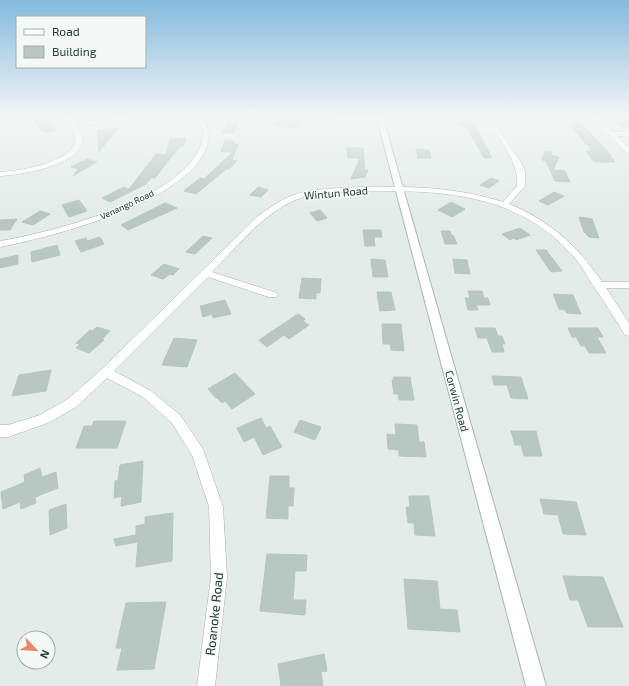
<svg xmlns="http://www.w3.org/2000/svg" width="629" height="686" font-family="'Exo 2',sans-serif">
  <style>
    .building { fill: #b9c7c2; stroke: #b6c6c0 }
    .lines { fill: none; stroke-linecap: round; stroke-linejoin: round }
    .minor-casing { stroke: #a7b4b0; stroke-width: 1 }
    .secondary-casing { stroke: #a3b7b1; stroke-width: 2 }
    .minor { fill: #fff; fill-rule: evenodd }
    .secondary { fill: #fff; fill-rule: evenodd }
    .labels { text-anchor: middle; stroke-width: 3; stroke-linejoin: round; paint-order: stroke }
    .far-street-label { font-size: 9px; fill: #243d37; stroke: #f4f9f7 }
    .street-label { font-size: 11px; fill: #243d37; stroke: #f4f9f7 }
    .near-street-label { font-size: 13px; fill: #243d37; stroke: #f4f9f7 }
  </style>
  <rect width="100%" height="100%" fill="#e4ece9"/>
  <path class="building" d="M230,115H241L234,133H223Z
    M32,117L46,119L55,130L46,132L45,130L42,131Z
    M282,117L304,121L295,128L273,124Z
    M456,118H466L468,121H473L492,158H484L466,126H460Z
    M612,119H629V127H620Z
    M567,121H579L611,155H610L615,162H594L586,151H592Z
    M118,128L99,152L97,130Z
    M186,138L184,146H180L155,178H151L146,184L110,202L102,198L124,187L129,189L156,154L166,155L170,139Z
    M225,140L234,141L233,144H238L232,160L237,161L229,169H226L196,194L184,191L200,178L204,179L233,152H221Z
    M347,148H363L365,170H368L365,177L351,179L360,158H348Z
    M416,149L429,150L431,158H418Z
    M545,151L552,152L551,155L559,157L553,170L565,171L570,182L555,181L546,161L542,160Z
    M86,159L97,162L73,176L78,169L71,167L82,161L84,162Z
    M491,178L499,181L489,188L480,185Z
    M258,187L268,190L261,197L250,195Z
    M554,192L564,196L548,205L539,201Z
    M79,200L87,211L69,217L62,205Z
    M451,202L465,209L452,217L438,210Z
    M165,203L177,208L128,230L121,225Z
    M320,210L327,218L317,221L310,213Z
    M40,211L50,214L33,225L22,222Z
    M579,217L592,219L599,238L589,237L584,232Z
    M17,219L10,230H0V220Z
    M520,228L530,235L516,240L514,238L510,240L502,234Z
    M363,230H381L382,237H374L375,246H365Z
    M441,231H450L451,235H453L457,244H445Z
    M203,236L212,238L195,254L186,252Z
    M100,237L104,244L81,252L75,241L86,238L87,241Z
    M57,245L60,255L32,262L31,252Z
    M536,250H546L562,271L551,272Z
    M18,255V264L0,268V259Z
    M371,259L385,260L388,277H373Z
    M453,259L467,260L470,274L455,273Z
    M164,264L179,269L173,275L170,274L163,279L151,275Z
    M302,278L321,279L320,293H316V299L299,298Z
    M468,291H482L484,298H488L490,305H476L478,310H468L465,298H470Z
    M377,292H391L395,310L380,311Z
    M553,294L573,295L581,314L567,313L565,310L559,309Z
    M225,300L231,314L213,318L212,314L203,317L200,306Z
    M298,314L305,319L303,321L309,325L289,339L284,335L267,347L259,340Z
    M382,324H401L404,351L391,350L390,344H383Z
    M97,327L110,331L102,339L104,340L89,353L76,348L80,344L76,343L90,330L92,331Z
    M475,328H495L498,336H502L505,344H502L504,352H492L487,338H478Z
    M568,328H598L603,337H597L606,353H589L585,346H581L576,337H572Z
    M174,338L197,340L187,367L162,365Z
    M51,370L46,391L12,396L19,375Z
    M235,373L255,394L232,409L225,401L222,403L217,398H216L208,389Z
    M492,376L521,377L528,399L511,398L507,385H494Z
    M393,377H410L414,400H399L398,394H394L392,380H394Z
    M261,418L266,428L270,426L282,447L263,455L254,437L244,442L237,428Z
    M300,420L321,427L315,440L294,432Z
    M94,421H126L117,448H76L84,426H92Z
    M395,424L417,425L419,442H424L426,457L399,456V450L388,449L387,434L396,435Z
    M511,431H536L542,456H524L521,445H515Z
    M143,461L141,502L121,506L122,496L114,498L115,481L118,480L120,465Z
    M40,468L42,477L56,472L58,488L35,497L36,503L21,509L20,502L3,509L1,492L25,482L24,475Z
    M270,476H289V488H294L293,506H288V519L266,518Z
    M409,496H429L435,536L415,535L414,523H408L406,507H410Z
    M540,499L576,502L586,535L563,534L558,515L544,514Z
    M66,504L67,528L50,535L49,510Z
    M173,513L172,561L136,567L138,542L116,546L114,539L136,535V526L145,524V517Z
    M267,554L307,555L306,571H295L293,600H306L305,615L260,611Z
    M563,576L603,577L623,627H588L578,600H570Z
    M404,579L437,581L440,609L457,610L460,632L408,629Z
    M166,602L154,669L117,670L122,648H116L126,603Z
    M324,654L327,671L321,672L323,686H281L278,664Z"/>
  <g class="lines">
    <defs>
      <path id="minor" d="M63,115H70L76,124L139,115H157L78,127C80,132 83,137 82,143C77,166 20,175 0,176V172C19,171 63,164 74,146C79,136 69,122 63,115Z
        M194,115H200C204,121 209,128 209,134C208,199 50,237 0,247V241C48,233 200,196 203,134C203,128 198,121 194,115Z
        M312,115L380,118L383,120L380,122L338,120Z
        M483,115H489L521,162L525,171V186L509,204C549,220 578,246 602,282H629V288H606L629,323V336L625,335C615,319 605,302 594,287C588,278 582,266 574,257C524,199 456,191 384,191C354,192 318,189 291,202C260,217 236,248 212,272L277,293L278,295L277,297H269L208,277L114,371L151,391L180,415L203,449L223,507L227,577L215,686H197L211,577L209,507L192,455L172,423L143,397L107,378L76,407L48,423L8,437H0V425H8L40,415L68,399L102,369L257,217C268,209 278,201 291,196C314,188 339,188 363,187C411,186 456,187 503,202L517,186C520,162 496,135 483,115Z
        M589,115H596L613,132H629V136H617L629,148V154L627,153Z"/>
      <path id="secondary" d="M376,115H382L546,686H526Z"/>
    </defs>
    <use href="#minor" class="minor-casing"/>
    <use href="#secondary" class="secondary-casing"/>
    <use href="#minor" class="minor"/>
    <use href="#secondary" class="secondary"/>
  </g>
  <linearGradient id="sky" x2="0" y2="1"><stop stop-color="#84bade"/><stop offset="0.55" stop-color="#f3f6f5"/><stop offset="1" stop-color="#f3f6f5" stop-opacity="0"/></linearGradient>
  <rect width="629" height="211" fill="url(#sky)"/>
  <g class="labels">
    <g class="far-street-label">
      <text transform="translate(127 205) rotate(-25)" y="3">Venango Road</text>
    </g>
    <g class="street-label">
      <text transform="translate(336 193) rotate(-5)" y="4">Wintun Road</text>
      <text transform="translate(457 401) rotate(75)" y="4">Corwin Road</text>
    </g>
    <g class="near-street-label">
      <text transform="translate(214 614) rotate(-84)" y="5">Roanoke Road</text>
    </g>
  </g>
  <rect x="16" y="16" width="130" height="52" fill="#f4f9f7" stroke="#a1aeaa"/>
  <rect x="24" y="29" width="20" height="6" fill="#ffffff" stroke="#a1aeaa"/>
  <text x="52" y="36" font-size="12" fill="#243d37">Road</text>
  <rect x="24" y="46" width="20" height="12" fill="#b9c7c2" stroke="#a1aeaa"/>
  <text x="52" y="56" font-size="12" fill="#243d37">Building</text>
  <g transform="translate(36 650) rotate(115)"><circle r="19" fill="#f4f9f7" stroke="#a1aeaa"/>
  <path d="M0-3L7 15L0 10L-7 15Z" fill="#e98865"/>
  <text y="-6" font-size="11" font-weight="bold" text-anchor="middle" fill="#243d37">N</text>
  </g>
</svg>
